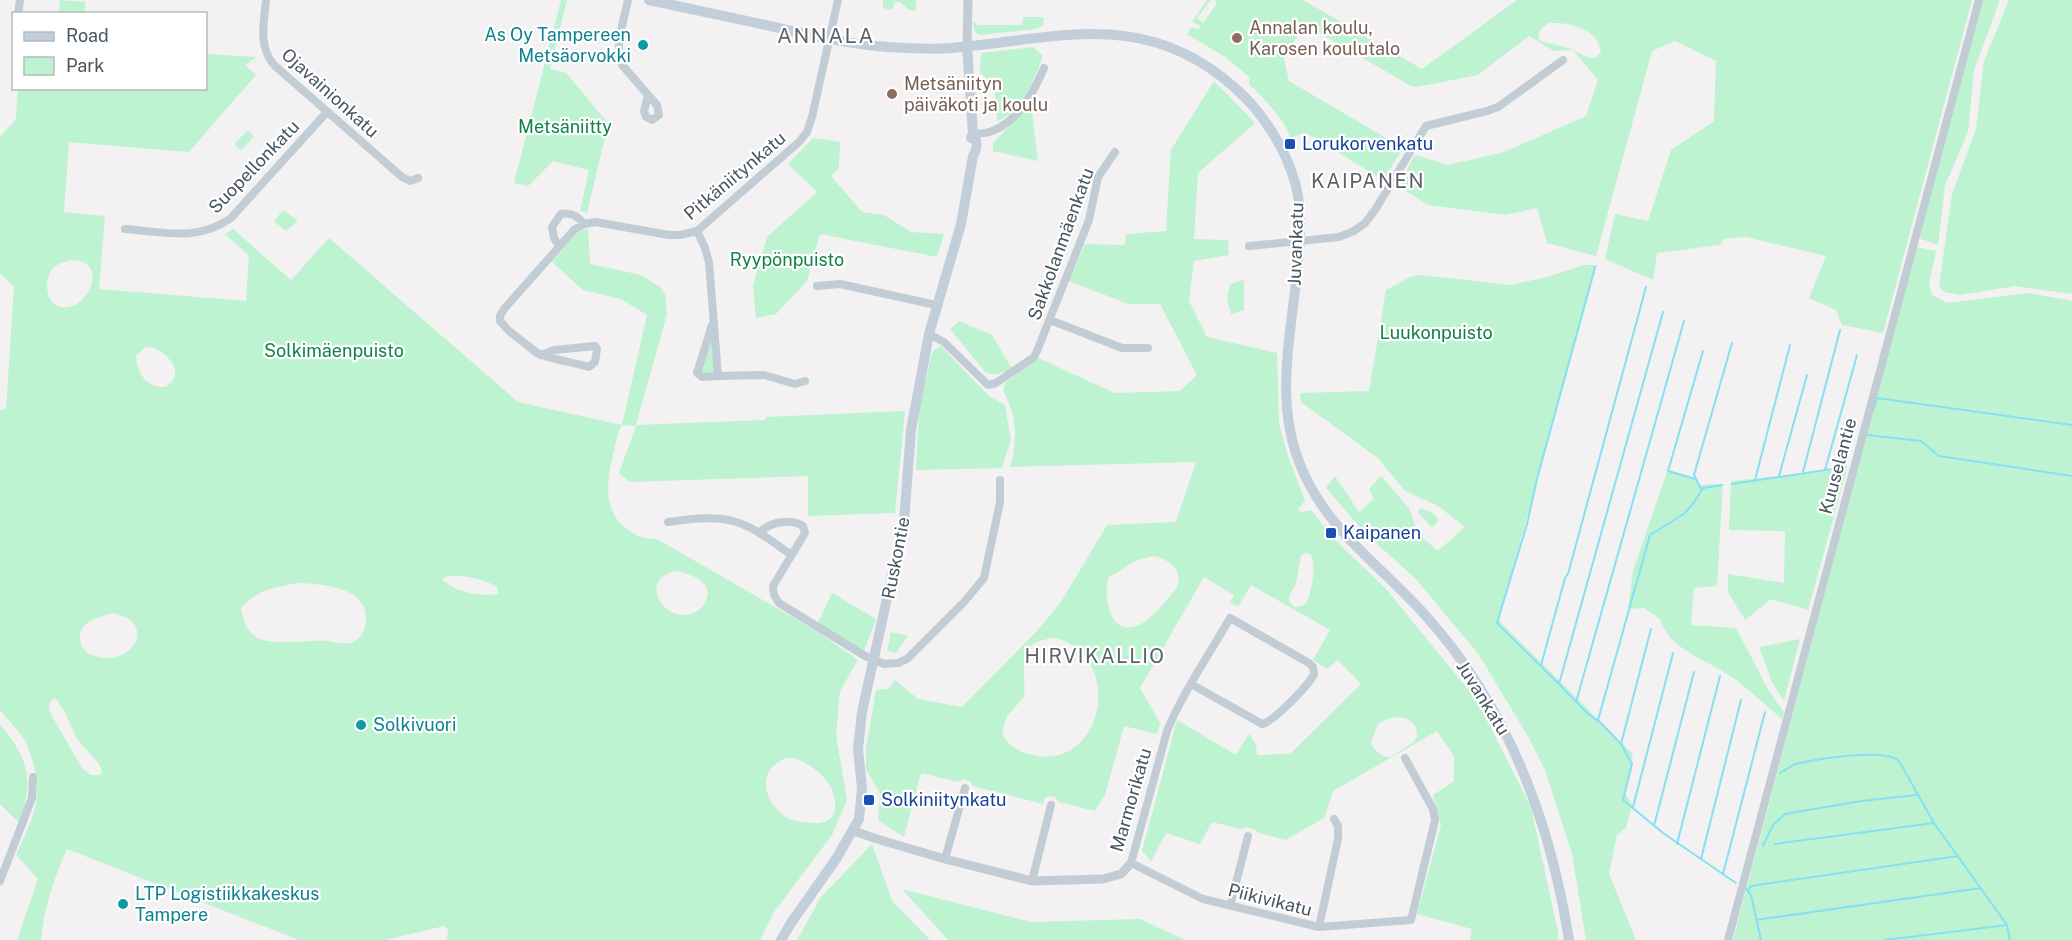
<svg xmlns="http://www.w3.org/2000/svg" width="2072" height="940" font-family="'Public Sans',sans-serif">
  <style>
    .green { fill: #bdf3d0; fill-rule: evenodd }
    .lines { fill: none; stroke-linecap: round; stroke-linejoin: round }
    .stream { stroke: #86e0f4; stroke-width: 2 }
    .minor { stroke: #c1ccd4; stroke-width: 8 }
    .tertiary { stroke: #c1ccd4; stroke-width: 9 }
    .secondary { stroke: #c2cfdb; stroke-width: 10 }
    .education-dot { fill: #8d6e63; stroke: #fff; stroke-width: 2 }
    .culture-dot { fill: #0f9aa8; stroke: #fff; stroke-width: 2 }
    .transit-dot { fill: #1a4fb4; stroke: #fff; stroke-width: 2 }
    .labels { text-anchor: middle; stroke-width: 4.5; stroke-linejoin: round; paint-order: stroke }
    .education-label { font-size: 18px; fill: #785e54; stroke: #fff; text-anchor: start }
    .culture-label { font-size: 18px; fill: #0d838f; stroke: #fff; text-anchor: start }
    .street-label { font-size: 18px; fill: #475560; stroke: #fff }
    .park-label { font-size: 18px; fill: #0f8446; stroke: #fff }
    .transit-label { font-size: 18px; fill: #164399; stroke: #fff; text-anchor: start }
    .neighbourhood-label { font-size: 20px; letter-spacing: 1.5px; fill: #5d6167; stroke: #fff }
    .quarter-label { font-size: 21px; letter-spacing: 1.5px; fill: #5d6167; stroke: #fff }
  </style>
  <rect width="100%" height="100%" fill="#f3f1f1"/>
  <path class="green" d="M60,0L86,2L84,13H59Z
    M561,0H567L550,69L566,73L607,122V129L587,213L580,211L589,170L553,161L528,186L514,183Z
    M883,0H916V11L909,10L900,2H895L892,10L883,8Z
    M1207,0H1211L1197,18L1203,23L1217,3L1214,0H1303L1422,69L1517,0H1972L1883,333L1842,325L1836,310L1809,298L1826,256L1746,237L1723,239L1720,245L1657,253L1653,280L1605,259L1615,214L1648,221L1671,150L1714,121L1716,61L1675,41L1652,51L1596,256L1547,243L1537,208L1505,215L1428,205L1398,186L1415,155L1448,165L1504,152L1586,116L1598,80L1573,50L1554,51L1529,36L1478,75L1417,87L1411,86L1304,24L1284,59L1289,81L1403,148L1383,180L1306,133L1290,138C1287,121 1262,97 1249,84V77L1225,57L1187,34L1191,28L1199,29L1201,26L1192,22ZM1549,23C1570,22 1598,28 1601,52L1595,58C1581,58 1580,51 1568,48C1558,45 1549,44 1539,40C1537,32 1542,27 1549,23Z
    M1982,0H2000L1974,70L1968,132L1945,185L1938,245L1919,238Z
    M2009,0H2072V294L2015,286L1960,295L1944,292L1939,286L1952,194L1976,129L1984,61Z
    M1023,17H1044L1043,25L1036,29L980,35C975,33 973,29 973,23H976L977,25H1022Z
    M1033,47L1043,56C1034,80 1023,112 997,121L994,85L980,73L981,53Z
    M206,54L257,57L245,65L256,75L189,152L69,142L64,212L105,216L99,289L246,301L249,256L225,234L233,229L291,280L329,238L518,402L622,425L647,315L621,299L583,290L552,262L576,234L588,228L590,264L641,275L661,288L665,294L667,314L636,425L765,420L766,417L905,411L895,513L808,516V476L630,482L619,473L636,426L622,425L619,430C612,461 595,506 627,529C636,536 645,539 657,539L815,630L858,660L840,691L836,735L847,800L832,835L774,912L760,940H447L448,930L444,926L385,940H299L67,849C54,878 44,908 41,940H17L38,879L16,855C31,822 43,803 34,766C31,756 29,748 24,739C17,729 8,720 0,710V410L6,409L14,286L0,274V137L16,119L18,89L206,88ZM73,260C112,261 85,317 58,306C44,300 44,276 55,266C60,263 67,261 73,260ZM151,347C169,353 187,374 165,387C147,388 137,374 136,356L144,348ZM677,571C691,574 716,583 705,602C702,608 697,612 691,614C661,622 638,577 677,571ZM449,576C466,575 483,579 497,587L499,594C480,596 458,594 443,580V578ZM298,583C322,584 369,587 366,621C366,628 361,638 355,641C348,646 337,642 328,641C308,639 277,646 260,639C248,634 243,621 241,609C257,589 273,588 298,583ZM114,613C162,624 127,673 90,654C84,651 81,646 80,639C77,622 101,616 114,613ZM52,699H56C67,712 70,727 79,741C86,751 98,759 102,771L100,775H91L82,768L52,716C49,709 47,706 52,699ZM786,758C790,758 795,758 799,760C818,768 838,787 835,809C834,816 830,820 824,822C818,824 812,823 806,822C800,821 793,821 788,818C782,816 778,810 774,806C760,787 764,767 786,758Z
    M1214,81L1255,123L1198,173L1194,239L1228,240L1229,255L1194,261L1189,301L1207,337L1277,353L1279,424L1288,456L1305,500L1298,510L1301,512L1311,510L1333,538L1385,588L1476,699L1531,807L1558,932V940H1470L1472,929L1417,914L1441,826L1433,795L1454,781V756L1437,731L1333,791L1324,818L1286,840L1258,833L1254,829L1246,827L1241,829L1212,822L1200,844L1166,833L1151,861L1142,851L1177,720L1236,755L1249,734L1256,745L1257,755L1290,754L1361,684L1338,660L1327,669L1313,660L1330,630L1251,585L1238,607L1230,603L1234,595L1204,577L1140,688L1160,723L1157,734L1124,726L1105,795L1095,811L1059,802L1055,797L1050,796L1045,798L1043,804L973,786L970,781L963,779L958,782L921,773L904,837L878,820L880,794L866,769V749L876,690L888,689L895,680L918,699L962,707L1036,632L1061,602L1107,525L1176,522L1196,462L1010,467C1018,440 1017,415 1003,391L1006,382L1038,358L1115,393L1180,391L1197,375L1160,304H1128L1069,281L1085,244L1125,245L1126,234L1166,231L1171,150ZM1304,553L1310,554C1317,561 1312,592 1307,601C1305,606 1300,607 1295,607L1290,603L1289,596L1296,584L1301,556ZM1155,556C1170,560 1185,572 1176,589C1167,600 1151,620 1139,625C1110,638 1103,597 1108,578L1137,560ZM1056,638C1129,660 1100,776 1029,754C1016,750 1007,745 1002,732L1007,716L1024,697C1027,664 1012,642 1056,638ZM1401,717C1411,720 1418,725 1417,737L1414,742L1390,757L1383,756L1373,748L1371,741L1378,724L1390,718Z
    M1031,104L1038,161L993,151V143Z
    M248,130L254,136L241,151L234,144Z
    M813,138L840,142L839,168L831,176L862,212L884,215L911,232L944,234L937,257L820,234L807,281L776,314L756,318L753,285L767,237L817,192L788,164Z
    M283,210L298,221L286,231L274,221Z
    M1916,247L1936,251L1929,284L1932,295L1947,303L2029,293L2072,301V940H1733Z
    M1584,265H1597L1499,618L1502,624L1633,754L1625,794L1632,804L1626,828L1617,835L1609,874L1636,940H1586L1572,854L1545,770L1529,738L1479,655L1416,579L1365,533L1326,488L1335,476L1359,512L1374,499L1369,489L1381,476L1409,508L1418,534L1438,551L1465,527L1438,506L1405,491L1378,458L1301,402L1300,393L1369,391L1386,290L1410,277L1421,275L1511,285L1547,277Z
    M1244,280V310L1231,314L1227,299L1230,284Z
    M959,321L992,335L1012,369L995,375L986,373L950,329Z
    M711,337L716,371L713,374L700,373Z
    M941,346L988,395L1005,405L1011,440L1002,468L916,470L919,410L932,352Z
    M1847,469L1808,610L1771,599L1745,620L1728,592V574L1784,583L1785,531L1729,530L1731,481Z
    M1667,472L1693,477L1699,485L1723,484L1717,586L1694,588L1691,625L1736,628L1769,691L1784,712L1782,719C1764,704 1747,687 1727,674C1703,658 1669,649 1660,619L1644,608L1628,609L1633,571Z
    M1420,508L1432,512L1439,520L1432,528L1418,512Z
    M832,593L876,619L864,651L817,624Z
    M891,632L908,636L896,653L887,651Z
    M1800,639L1784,701L1772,682L1759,647Z
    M0,724C30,761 33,779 20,824L0,804Z
    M872,844L892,901L930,940H797L821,897Z
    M902,889L1031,922L1140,919L1185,940H948Z"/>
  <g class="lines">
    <path class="stream" d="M1595,267L1537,479L1527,524L1497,623L1559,684L1587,713L1598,721
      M1873,411L1877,398L2072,425
      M1867,435L1921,441L1939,456L2072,476
      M1825,470L1857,355
      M1803,472L1840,330
      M1779,476L1807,375
      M1695,479L1668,471L1703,351
      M1755,480L1790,345
      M1732,484L1846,467
      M1722,485L1703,488L1695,501L1684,514L1650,535L1598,720L1621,744L1632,764L1623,800L1663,833L1736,883
      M1701,489L1694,475L1732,343
      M1541,665L1565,578L1568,574L1646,287
      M1559,684L1663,312
      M1576,702L1684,321
      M1621,744L1651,629
      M1780,773C1785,770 1791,766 1796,764C1816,759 1884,748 1899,761L1934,823L2007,925L2010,940
      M1633,807L1673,653
      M1654,826L1694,672
      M1677,844L1720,676
      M1775,844L1934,823
      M1763,846L1773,825L1785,814L1861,801L1917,795
      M1701,859L1741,700
      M1723,874L1765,712
      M1746,889L1751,895L1761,940
      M1748,891L1751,886L1958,856
      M1756,920L1981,888
      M1885,940L2007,925"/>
    <path class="minor" d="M266,0C264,23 258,46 274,65L402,177L410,181L418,178
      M628,0C624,21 614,45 622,65L657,105L659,115L652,120L646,117L644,111L648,95
      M18,14L20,0
      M973,134C979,133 986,134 992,131C1017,122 1034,92 1044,68
      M125,229C164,232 197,242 231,218L327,112
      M697,231L705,248L709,262L718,376L764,375L795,384L805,381
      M559,246L554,238L552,227L561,214C571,212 578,216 584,224
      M1249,246L1339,237L1354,231L1365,223L1375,210L1426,126L1487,111L1498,107L1563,60
      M817,286L840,284L936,305
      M1050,320L1122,348H1148
      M712,325L697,373L702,377L718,376
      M929,334L944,342L988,385L996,383L1034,357L1037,351L1089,220L1098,177L1115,152
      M541,355L554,350L595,346L597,349L595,362L589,367C572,362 553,360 537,353L509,331L500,321V316L504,309L574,230L584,224L595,222L669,235H680L697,231L799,142L807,132L812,117L838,0
      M668,522C730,513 741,518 791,555
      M760,532C771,522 790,518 803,526L805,533L773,586L774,595L779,603L865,656L884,664L898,663L907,659L964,602L984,578L1000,502V480
      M1191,684L1262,724C1273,722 1309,685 1314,674L1313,667L1309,663L1230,618C1209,655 1183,692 1167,731L1131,863L1203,899L1319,927L1411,920L1435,820L1433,809L1405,758
      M945,859L965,788
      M0,881L32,798L33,777
      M1032,881L1051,805
      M1230,906L1248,836
      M1319,927L1338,839V826L1334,819
      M1728,940L1979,0"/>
    <path class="tertiary" d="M967,46L968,0
      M854,831L877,839L945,859L1032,881L1103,879L1121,874L1131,863"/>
    <path class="secondary" d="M649,0C695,10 741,19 787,30C821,37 854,45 888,47C908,48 930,50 951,48C1057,39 1144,7 1234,87C1263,112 1286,149 1296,186C1303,214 1300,243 1297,272C1290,344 1272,411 1307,480C1334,535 1385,570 1425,615C1508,707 1550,819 1569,940
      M967,46L973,134L971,138
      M781,940L791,923L836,859L859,819L862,788L858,749L862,712L904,521L911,430L929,334L961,224L973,156C978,148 978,142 973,134"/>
  </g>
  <g class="education-dot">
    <circle cx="1237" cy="38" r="6"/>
    <circle cx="892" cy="94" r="6"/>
  </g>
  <g class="culture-dot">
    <circle cx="643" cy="45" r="6"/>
    <circle cx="361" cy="725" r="6"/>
    <circle cx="123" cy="904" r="6"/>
  </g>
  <g class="transit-dot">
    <rect x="1284" y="138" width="12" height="12" rx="3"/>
    <rect x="1325" y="527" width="12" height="12" rx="3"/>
    <rect x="863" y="794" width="12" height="12" rx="3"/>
  </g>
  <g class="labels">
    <g class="education-label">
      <text x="1249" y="34">Annalan koulu,<tspan x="1249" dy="21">Karosen koulutalo</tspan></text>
      <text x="904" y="90">Metsäniityn<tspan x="904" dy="21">päiväkoti ja koulu</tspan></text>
    </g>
    <g class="culture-label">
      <text x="631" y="41" text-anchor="end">As Oy Tampereen<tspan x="631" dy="21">Metsäorvokki</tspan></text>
      <text x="373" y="731">Solkivuori</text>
      <text x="135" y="900">LTP Logistiikkakeskus<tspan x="135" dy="21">Tampere</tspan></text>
    </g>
    <g class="street-label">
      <text transform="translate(330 93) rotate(42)" y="6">Ojavainionkatu</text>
      <text transform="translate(254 167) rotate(-46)" y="6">Suopellonkatu</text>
      <text transform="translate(735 176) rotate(-40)" y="6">Pitkäniitynkatu</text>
      <text transform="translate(1061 244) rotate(-70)" y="6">Sakkolanmäenkatu</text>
      <text transform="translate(1296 244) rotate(-88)" y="6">Juvankatu</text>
      <text transform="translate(1838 466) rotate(-75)" y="6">Kuuselantie</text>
      <text transform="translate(896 558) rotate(-79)" y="6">Ruskontie</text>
      <text transform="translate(1483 698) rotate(58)" y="6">Juvankatu</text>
      <text transform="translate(1131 800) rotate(-74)" y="6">Marmorikatu</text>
      <text transform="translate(1270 900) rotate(14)" y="6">Piikivikatu</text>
    </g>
    <g class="park-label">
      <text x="565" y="133">Metsäniitty</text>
      <text x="787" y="266">Ryypönpuisto</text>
      <text x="1436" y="339">Luukonpuisto</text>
      <text x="334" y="357">Solkimäenpuisto</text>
    </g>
    <g class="transit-label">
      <text x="1302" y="150">Lorukorvenkatu</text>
      <text x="1343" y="539">Kaipanen</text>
      <text x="881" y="806">Solkiniitynkatu</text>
    </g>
    <g class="neighbourhood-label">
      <text x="1368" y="188">KAIPANEN</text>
      <text x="1095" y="663">HIRVIKALLIO</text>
    </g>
    <g class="quarter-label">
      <text x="826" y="43">ANNALA</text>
    </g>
  </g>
  <rect x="12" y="12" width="195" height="78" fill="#ffffff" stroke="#b5bbbf" stroke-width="1.5"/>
  <rect x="24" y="32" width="30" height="9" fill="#c2cfdb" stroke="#b5bbbf" stroke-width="1.5"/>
  <text x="66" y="42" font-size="18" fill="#475560">Road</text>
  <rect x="24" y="57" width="30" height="18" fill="#bdf3d0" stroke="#b5bbbf" stroke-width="1.5"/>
  <text x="66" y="72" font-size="18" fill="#475560">Park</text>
</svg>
